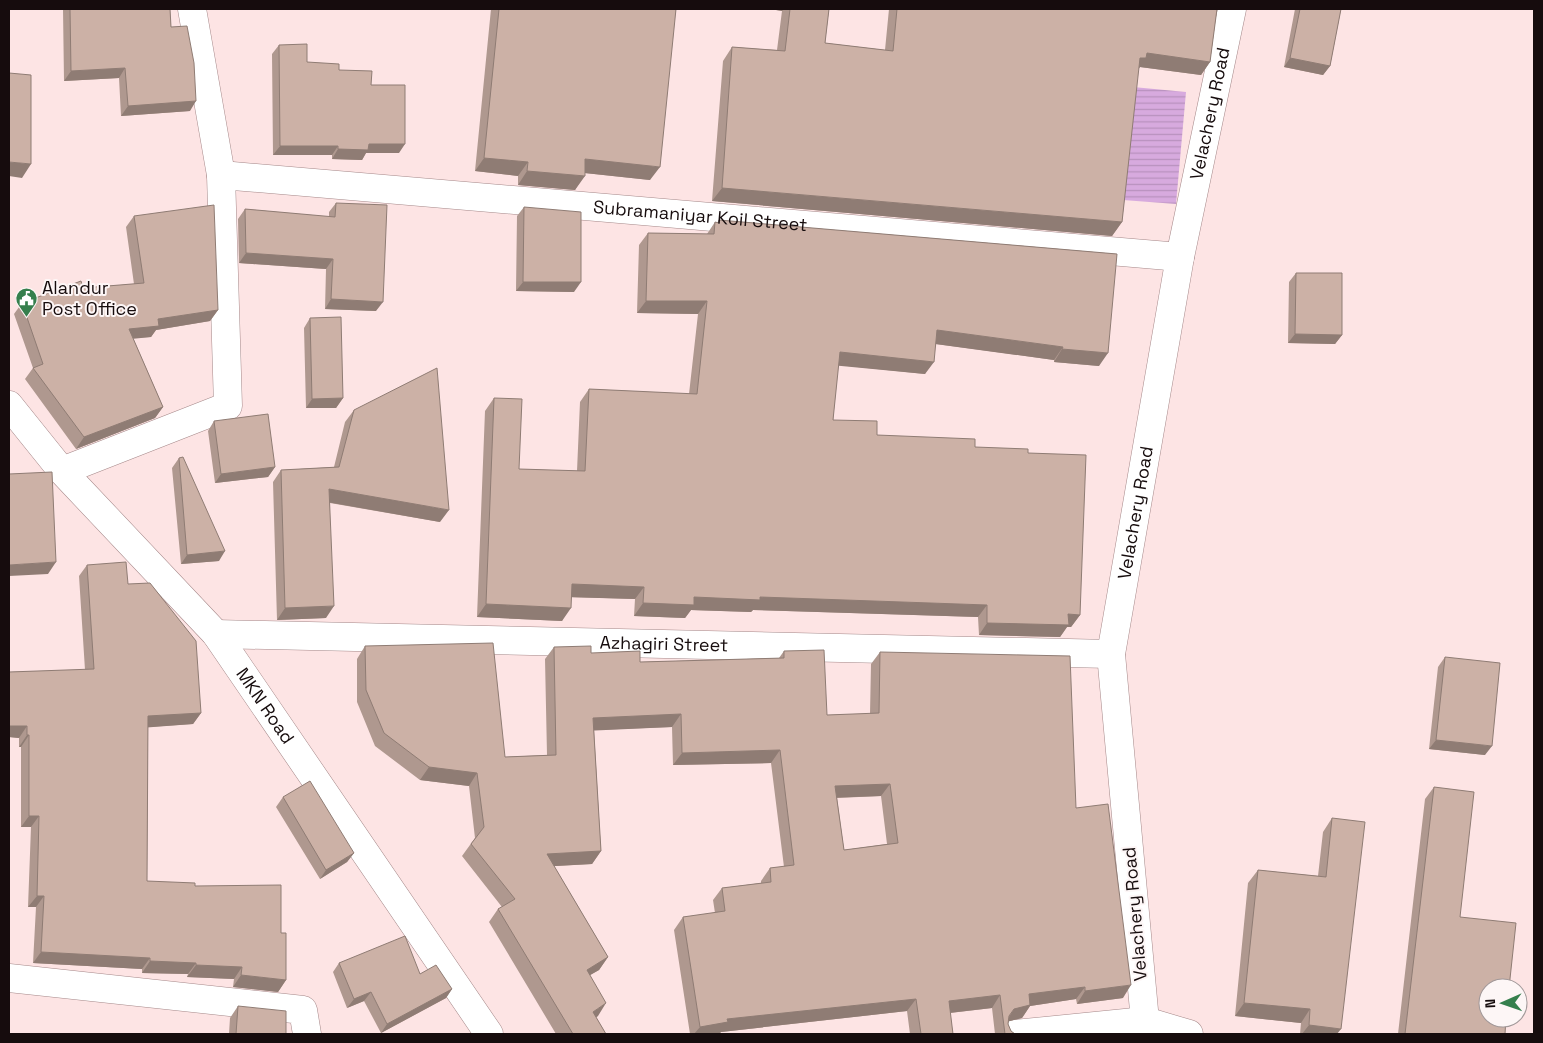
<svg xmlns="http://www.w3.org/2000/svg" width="1543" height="1043" font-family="'Space Grotesk',sans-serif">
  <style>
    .water { fill: url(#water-rules) }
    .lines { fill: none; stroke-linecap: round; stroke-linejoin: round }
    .minor-casing { stroke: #a58889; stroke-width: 29 }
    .tertiary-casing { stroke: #a58889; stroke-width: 29 }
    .minor { stroke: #fff; stroke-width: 28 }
    .tertiary { stroke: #fff; stroke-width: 28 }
    .wall { fill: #af988f; fill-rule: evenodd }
    .shaded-wall { fill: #8f7c74 }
    .building { fill: #ccb1a6; stroke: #8f7c74; fill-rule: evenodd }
    .labels { text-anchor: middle; stroke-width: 4; stroke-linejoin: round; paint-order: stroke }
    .street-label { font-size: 18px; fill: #160c0d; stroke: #fdf6f6 }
    .poi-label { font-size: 18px; fill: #160c0d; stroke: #fdf6f6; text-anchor: start }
  </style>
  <defs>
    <pattern id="water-rules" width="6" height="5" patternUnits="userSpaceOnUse" patternTransform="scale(1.25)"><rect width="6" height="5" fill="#d7aade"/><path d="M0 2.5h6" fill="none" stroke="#b891bd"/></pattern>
  </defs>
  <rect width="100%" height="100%" fill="#fde4e4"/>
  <path class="water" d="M1133,87L1186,92L1176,204L1123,200Z"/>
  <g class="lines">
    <defs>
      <g id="minor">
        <path id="s1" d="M221,175L1180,257"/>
        <path d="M62,471L228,406L221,175L192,9"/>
        <path id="s2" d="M216,634L1111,654"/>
        <path d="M9,978L303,1010L307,1034"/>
        <path id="s3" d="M1145,1021L1111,654L1180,257L1232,9"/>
        <path d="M1015,1034L1145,1021L1189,1034"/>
      </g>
      <g id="tertiary">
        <path id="s4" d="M9,405L62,471L216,634L489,1034"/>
      </g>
    </defs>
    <use href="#minor" class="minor-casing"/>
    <use href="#tertiary" class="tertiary-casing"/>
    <use href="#minor" class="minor"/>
    <use href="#tertiary" class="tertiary"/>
  </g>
  <path class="wall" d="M63,9H170L171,27L190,111L121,116L119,78L64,81Z
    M491,9H676L650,180L585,173L575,190L518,185V176L475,171Z
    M770,9H829L825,43L885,50L889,9H1217L1210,62L1201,75L1140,67L1138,69L1122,222L1112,236L712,201L723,61L732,47L777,50L782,11Z
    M1295,9H1341L1330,66L1323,75L1284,67Z
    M279,45L307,62L339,70L371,85L399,153H366L362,160L332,159V155H273L272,54Z
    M336,203L376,311L325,309L326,269L239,263L238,219L245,209L329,217V212Z
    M524,207L574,292L516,291L517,216Z
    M134,216L218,310L210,321L156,330L151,337L133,338L163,407L155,418L76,449L25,379L33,368L14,314L22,303L83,288L134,284L126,227Z
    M719,220L1117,254L1099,366L1054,362V360L936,344L925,374L838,365L833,420L877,435L975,447L1028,453L1080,615L1071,627H1067L1060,637L979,635L978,617L753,610L751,612L691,610L685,618L634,616L635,599L572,597L562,621L477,617L485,411L494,398L519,469L577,471L580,402L589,389L689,394L698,314L637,313L639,245L648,233L707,234L715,222L717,223Z
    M1296,273L1342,335L1335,344L1288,343L1289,282Z
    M310,318L343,398L336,408H306L304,328Z
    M354,410L440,522L330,503L326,618L277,620L273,482L281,470L334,467L345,422Z
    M214,421L275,467L268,477L215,483L208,431Z
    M179,458L219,561L181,564L172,468Z
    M87,565L128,584L201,713L193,724L148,727L147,881L195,886L281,933L286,980L278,992L233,987L234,979L187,977L188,974L142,973V969L33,963L36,907H28L31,827H21V747H19V738L9,737V672L85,670L79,576Z
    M365,646L505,757L547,755L545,659L554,647L640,662L779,658L784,651L827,715L870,714L871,664L880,652L1076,808L1123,998L1077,1004L1076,999L1030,1006L1022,1018L1009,1021L1008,1024L1011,1031L1015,1034H995L992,1008L950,1013L953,1034H910L907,1011L721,1032L719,1034H690L674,930L683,917L715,913L713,900L722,888L761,883V881L770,868L784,867L771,763L673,765L672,727L594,730L601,851L592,864L554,866L608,957L599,970L590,975L598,1016L596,1017L606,1034H556L489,922L498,909L502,907L462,856L475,838L469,786L420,780L375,746L357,702V659ZM881,796L887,844L844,850L837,798Z
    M1445,657L1485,755L1429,749L1438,667Z
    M1434,787L1460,917L1505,1034H1398L1425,799Z
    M283,797L354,853L347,862L320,879L276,807Z
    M1332,818L1337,1034H1300L1301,1023L1235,1016L1248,883L1258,870L1318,876L1323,832Z
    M339,963L420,974L452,989L446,998L381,1033L364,1001L347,1008L333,972Z
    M238,1006L286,1034H229L230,1018Z"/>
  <path class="shaded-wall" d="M770,9H784L782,11Z
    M1147,53L1210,62L1201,75L1140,67L1136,72L1140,58Z
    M1290,58L1330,66L1323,75L1284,67Z
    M125,68L119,78L64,81L71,71Z
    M196,101L190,111L121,116L128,106Z
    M369,144H405L399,153H366L362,160L332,159L338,149Z
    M280,146H338L332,155H273Z
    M484,158L528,162L518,176L475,171Z
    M585,159L660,167L650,180L575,172Z
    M9,162L31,164L22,178L9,176Z
    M527,171L585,176L575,190L518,185Z
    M722,188L1122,222L1112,236L712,201Z
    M246,253L333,259L326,269L239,263Z
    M523,282H581L574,292L516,291Z
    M331,299L383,302L376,311L325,309Z
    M646,301H707L698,314L637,313Z
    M218,310L210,321L156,330L151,337L121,340L129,329L158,319Z
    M937,330L1063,347L1054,360L928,343Z
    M1295,334L1342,335L1335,344L1288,343Z
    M1062,349L1108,353L1099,366L1054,362Z
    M840,352L934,362L925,374L831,365Z
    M343,398L336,408H306L312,399Z
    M163,407L155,418L76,449L84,437Z
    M275,467L268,477L215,483L221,474Z
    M329,489L449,510L440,522L321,501Z
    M225,551L219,561L181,564L187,555Z
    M56,562L48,574L9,576V565Z
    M572,584L644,587L635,599L563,597Z
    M694,597H760L987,605L978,617L753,610L751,612L691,610L685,618L634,616L643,603Z
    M486,604L571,608L562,621L477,617Z
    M334,606L326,618L277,620L285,608Z
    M1068,614L1080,615L1071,627H1067L1060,637L979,635L987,623Z
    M201,713L193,724L140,728L148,716Z
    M681,714L672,727L584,731L593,718Z
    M9,726H27L19,738L9,737Z
    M27,735H29L21,747H19Z
    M1436,740L1492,746L1485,755L1429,749Z
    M780,750L771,763L673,765L682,753Z
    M429,767L477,773L469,786L420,780Z
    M890,784L881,796L826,798L835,786Z
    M29,816H39L31,827H21Z
    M601,851L592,864L538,867L547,854Z
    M354,853L347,862L320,879L326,870Z
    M37,896H44L36,907H28Z
    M41,952L150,958L142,969L33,963Z
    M608,957L599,970L578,982L587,970Z
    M150,961L196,963L188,974L142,973Z
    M196,965L242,967L234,979L187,977Z
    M241,975L286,980L278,992L233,987Z
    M1131,985L1123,998L1077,1004L1085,991Z
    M1085,987L1076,999L1030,1006L1022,1018L1006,1022L1014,1009L1029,994Z
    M452,989L446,998L381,1033L387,1024Z
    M371,992L364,1001L347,1008L354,999Z
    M1000,995L992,1008L940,1014L949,1001Z
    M916,999L907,1011L721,1032L719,1034H694L700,1027L727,1019Z
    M606,1003L598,1016L584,1025L593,1012Z
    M1244,1003L1310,1009L1301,1023L1235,1016Z
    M1309,1025L1341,1029L1337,1034H1302Z"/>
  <path class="building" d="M70,9H170L171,27L187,26L194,63L196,101L128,106L125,68L71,71Z
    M499,9H676L660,167L585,159V176L527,171L528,162L484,158Z
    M790,9H829L825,43L893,51L897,9H1217L1210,62L1147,53L1146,58H1140L1122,222L722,188L732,47L785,51Z
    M1300,9H1341L1330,66L1290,58Z
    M307,44V62L339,64V70L372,71L371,85H405V144H369L368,150L338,149V146H280L279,45Z
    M9,73L31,75V164L9,162Z
    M336,203L387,205L383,302L331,299L333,259L246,253L245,209L335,217Z
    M214,205L218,310L158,319L159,326L129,329L163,407L84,437L33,368L43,364L22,303L81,281L83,288L144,283L134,216Z
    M524,207L581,212V282H523Z
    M719,220L1117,254L1108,353L1062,349L1063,347L937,330L934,362L840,352L833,420L877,421V435L975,439V447L1028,449V453L1086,455L1080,615L1068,614L1069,625L987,623V605L760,597V600L694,597V605L643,603L644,587L572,584L571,608L486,604L494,398L522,399L519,469L585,471L589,389L697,394L707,301H646L648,233L714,234L715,222L719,223Z
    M1296,273H1342V335L1295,334Z
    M341,317L343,398L312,399L310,318Z
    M437,368L449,510L329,489L334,606L285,608L281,470L339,467L354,410Z
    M268,414L275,467L221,474L214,421Z
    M183,457L225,551L187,555L179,458Z
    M52,472L56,562L9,565V474Z
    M126,562L128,584L150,583L196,641L201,713L148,716L147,881L195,883V886L281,885V933H286V980L241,975L242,967L196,965V963L150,961V958L41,952L44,896H37L39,816H29V735H27V726H9V672L94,669L87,565Z
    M493,643L505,757L556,755L554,647L591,646V653L640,651V662L784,658V651L824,650L827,715L879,713L880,652L1070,656L1076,808L1108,804L1131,985L1085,991V987L1029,994L1030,1005L1014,1009L1009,1016L1008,1024L1011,1031L1015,1034H1005L1000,995L949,1001L953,1034H921L916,999L727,1019L728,1022L700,1027L683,917L725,911L722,888L771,882L770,868L794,865L780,750L682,753L681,714L593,718L601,851L547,854L608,957L587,970L606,1003L593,1012L606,1034H573L498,909L515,899L471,844L484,827L477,773L429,767L384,733L366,690L365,646ZM890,784L898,843L844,850L835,786Z
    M1445,657L1500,663L1492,746L1436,740Z
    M310,781L354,853L326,870L283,797Z
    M1434,787L1474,792L1460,917L1516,923L1509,988H1488V1018H1506L1505,1034H1405Z
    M1332,818L1365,822L1341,1029L1309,1025L1310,1009L1244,1003L1258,870L1326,877Z
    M405,936L420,974L436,965L452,989L387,1024L371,992L354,999L339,963Z
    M238,1006L286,1011V1034H233H236Z"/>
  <defs>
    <symbol id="civic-pin" viewBox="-11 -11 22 30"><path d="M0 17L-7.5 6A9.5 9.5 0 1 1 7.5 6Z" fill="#357f4d" stroke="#fdf6f6"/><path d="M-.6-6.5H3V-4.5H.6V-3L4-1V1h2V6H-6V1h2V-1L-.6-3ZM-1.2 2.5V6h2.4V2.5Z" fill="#fff"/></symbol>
  </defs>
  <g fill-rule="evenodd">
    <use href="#civic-pin" x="14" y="286" width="25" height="34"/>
  </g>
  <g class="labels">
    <g class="street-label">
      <text dy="6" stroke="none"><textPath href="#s3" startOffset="918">Velachery Road</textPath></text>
      <text dy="6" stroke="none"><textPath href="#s1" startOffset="481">Subramaniyar Koil Street</textPath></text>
      <text dy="6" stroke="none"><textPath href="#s3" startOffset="512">Velachery Road</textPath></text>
      <text dy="6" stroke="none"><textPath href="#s2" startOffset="448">Azhagiri Street</textPath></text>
      <text dy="6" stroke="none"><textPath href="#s4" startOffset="396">MKN Road</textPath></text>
      <text transform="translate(1135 914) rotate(-95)" y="6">Velachery Road</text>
    </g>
    <g class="poi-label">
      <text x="42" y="294">Alandur<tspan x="42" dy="21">Post Office</tspan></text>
    </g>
  </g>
  <rect width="1543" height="1043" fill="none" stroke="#160c0d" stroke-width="20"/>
  <g transform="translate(1503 1003) rotate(268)"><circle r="24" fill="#fdf6f6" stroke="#a19899"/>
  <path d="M0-4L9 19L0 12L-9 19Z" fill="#357f4d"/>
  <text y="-8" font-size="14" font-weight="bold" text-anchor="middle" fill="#160c0d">N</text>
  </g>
</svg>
